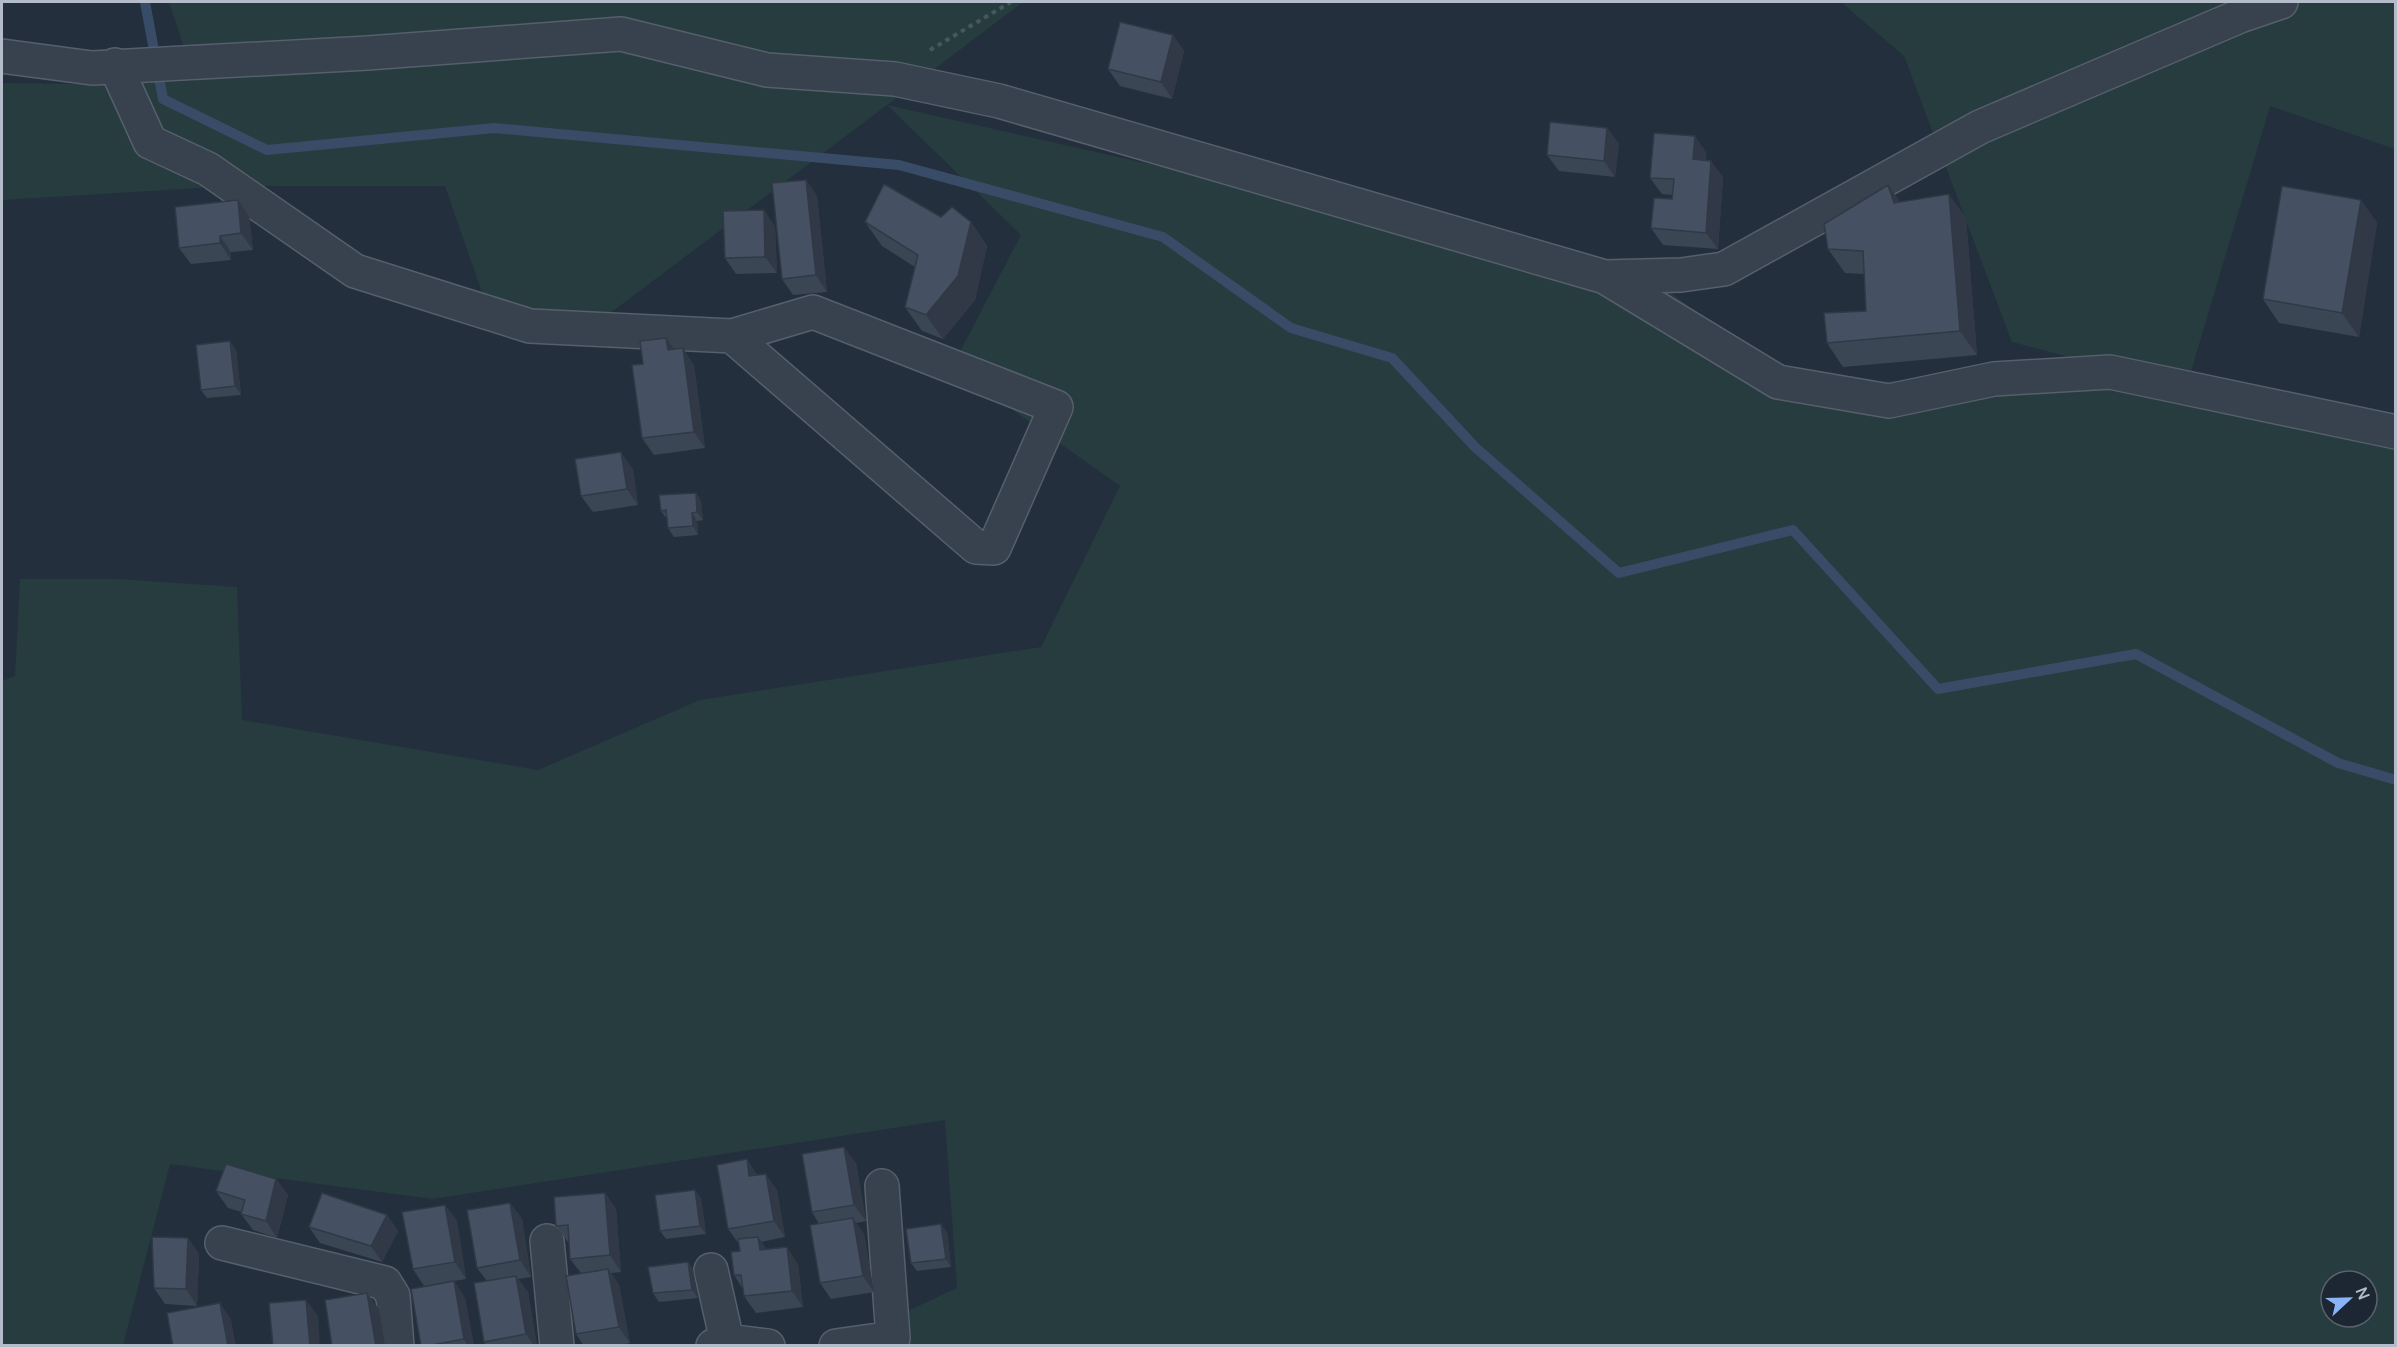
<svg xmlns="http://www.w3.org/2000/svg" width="2397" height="1347" font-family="Manrope,sans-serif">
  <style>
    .green { fill: #263c3f; fill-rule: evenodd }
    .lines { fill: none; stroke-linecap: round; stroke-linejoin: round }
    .stream { stroke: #394c67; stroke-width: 10 }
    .minor-casing { stroke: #565f6c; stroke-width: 36 }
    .path { stroke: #44595c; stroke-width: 4; stroke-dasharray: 4.5 4.5; stroke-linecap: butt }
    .minor { stroke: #38414e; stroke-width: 33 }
    .wall { fill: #3b4654 }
    .shaded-wall { fill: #303945 }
    .building { fill: #455162; stroke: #303945; stroke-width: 1.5 }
  </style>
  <rect width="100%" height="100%" fill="#242f3e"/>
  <path class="green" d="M169,2H1023L887,105L1648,276L1795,385L2084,373L2395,420V1345H835L957,1288L945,1120L432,1199L170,1164L123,1345H2V681L15,676L20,579H117L237,587L242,720L538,770L700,700L1041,647L1120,486L952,367L1021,235L887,105L589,329L487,307L445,186H232L2,200V83L74,84L195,81ZM2331,1281H2367V1317H2331Z
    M1841,2H2395V149L2270,106L2186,388L2012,342L1904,56Z"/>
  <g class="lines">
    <path class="stream" d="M145,2L163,99L267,150L494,128L899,165L1163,237L1291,328L1392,358L1475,447L1619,573L1793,530L1938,689L2136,654L2338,763L2396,780"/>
    <defs>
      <path id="minor" d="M2,56L92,68L368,53L621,34L767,70L895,79L999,101L1605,277L1778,382L1889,401L1994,379L2110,372L2396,432
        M115,65L150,142L208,169L355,271L530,326L732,336L813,312L1056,407L994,548L976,547L732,336
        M1605,277L1681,275L1724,269L1980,127L2240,16L2281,2
        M547,1241L557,1346
        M222,1243L385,1283L393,1296L397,1346
        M711,1270L727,1341
        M713,1346L727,1341L768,1346
        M836,1346L893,1338L882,1186"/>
    </defs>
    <use href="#minor" class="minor-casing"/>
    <path class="path" d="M930,50L1011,2"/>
    <use href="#minor" class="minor"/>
  </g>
  <path class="wall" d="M86,2H117V3Z
    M1173,35L1184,51L1172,99L1120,86L1108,69Z
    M1607,128L1619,144L1615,177L1559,171L1547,155Z
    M1706,152V160L1723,177L1718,249L1663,245L1651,228L1672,199L1673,195L1662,194L1650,178Z
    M806,180L817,196L827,292L793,295L782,279Z
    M1888,185L1900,202L1966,218L1977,355L1843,367L1827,343L1866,311L1864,274L1845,273L1828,249Z
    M238,200L249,216L253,250L231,252V260L191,264L179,248Z
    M2361,200L2377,223L2359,337L2279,323L2263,299Z
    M941,217L971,222L987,246L975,300L943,339L922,331L905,307L915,267L882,246L865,222Z
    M775,226L777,273L736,274L725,258Z
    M674,349L694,365L705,448L654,455L642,438L643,364Z
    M236,350L241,395L207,398L201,390Z
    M633,469L638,505L593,512L581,496Z
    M696,493L701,501L703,520L697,521L698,535L674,537L668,528L667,519L661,511Z
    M747,1159L757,1175L777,1190L785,1237L761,1242L767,1250L798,1264L803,1307L756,1313L744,1296L743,1289L734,1275L740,1251L739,1244L728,1229Z
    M856,1163L866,1221L856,1223L864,1234L874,1292L831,1299L820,1283L819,1224L812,1212Z
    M276,1179L288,1195L277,1238L253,1230L241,1214L242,1212L228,1208L216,1191Z
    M605,1193L616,1209L621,1272L611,1273L619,1285L630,1343L616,1346H584L576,1334L581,1273L570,1259L569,1242H568L556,1226Z
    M701,1198L706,1234L666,1239L660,1231Z
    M510,1203L522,1219L531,1277L518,1279L528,1292L537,1346H486L484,1342L487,1281L477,1268Z
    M445,1205L457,1221L466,1279L424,1286L413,1269Z
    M387,1215L398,1231L382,1262L320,1243L309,1227Z
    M947,1232L951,1267L917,1271L911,1263Z
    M188,1238L199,1254L197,1306L165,1304L154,1288Z
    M688,1262L693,1270L698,1298L659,1302L653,1293Z
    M454,1281L465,1298L474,1346H421Z"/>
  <path class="shaded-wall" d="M1173,35L1184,51L1172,99L1161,82Z
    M1607,128L1619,144L1615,177L1604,161Z
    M1695,136L1706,152L1705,176L1693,159Z
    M1711,161L1723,177L1718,249L1706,233Z
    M806,180L817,196L827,292L816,275Z
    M1888,185L1905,209L1894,203Z
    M1949,194L1966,218L1977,355L1960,331Z
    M238,200L249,216L253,250L241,233Z
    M2361,200L2377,223L2359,337L2342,313Z
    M764,210L775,226L777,273L765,257Z
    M971,222L987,246L975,300L943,339L926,315Z
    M220,236L231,252V260L220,243Z
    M666,338L678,354L668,350Z
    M230,341L236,350L241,395L235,386Z
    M683,348L694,365L705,448L694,432Z
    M621,452L633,469L638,505L627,489Z
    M696,493L701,501L703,520L697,512Z
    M692,513L697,521L698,535L693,526Z
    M844,1147L856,1163L866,1221L854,1205Z
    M747,1159L758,1176H749Z
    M766,1174L777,1190L785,1237L774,1221Z
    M276,1179L288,1195L277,1238L266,1221Z
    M695,1190L701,1198L706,1234L700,1226Z
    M605,1193L616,1209L621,1272L610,1255Z
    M510,1203L522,1219L531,1277L520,1260Z
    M445,1205L457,1221L466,1279L455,1262Z
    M387,1215L398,1231L382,1262L371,1246Z
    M853,1218L864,1234L874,1292L863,1276Z
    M941,1224L947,1232L951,1267L946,1259Z
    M758,1237L770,1254L760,1250Z
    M188,1238L199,1254L197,1306L186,1289Z
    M787,1247L798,1264L803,1307L792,1291Z
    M688,1262L693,1270L698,1298L692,1290Z
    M608,1269L619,1285L630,1343L619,1327Z
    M516,1276L528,1292L537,1346H534L526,1334Z
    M454,1281L465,1298L474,1346H468L464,1339Z
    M367,1293L379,1309L385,1346H376Z
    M306,1300L318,1316L320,1346H310Z
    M220,1303L231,1319L236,1346H228Z"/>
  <path class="building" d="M1120,22L1173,35L1161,82L1108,69Z
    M1550,122L1607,128L1604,161L1547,155Z
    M1654,133L1695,136L1693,159L1711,161L1706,233L1651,228L1654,198L1672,199L1674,179L1650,178Z
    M806,180L816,275L782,279L772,183Z
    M884,184L941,217L952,207L971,222L958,276L926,315L905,307L918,255L865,222Z
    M1888,185L1894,203L1949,194L1960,331L1827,343L1824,313L1866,311L1863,251L1828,249L1824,224Z
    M2282,186L2361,200L2342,313L2263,299Z
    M238,200L241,233L220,236V243L179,248L175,207Z
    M764,210L765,257L725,258L723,211Z
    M666,338L668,350L683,348L694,432L642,438L632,365L643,364L640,341Z
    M230,341L235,386L201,390L196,345Z
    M621,452L627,489L581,496L575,459Z
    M696,493L697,512L692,513L693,526L668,528L666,510L661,511L659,495Z
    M844,1147L854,1205L812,1212L802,1154Z
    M747,1159L749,1176L766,1174L774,1221L728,1229L717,1165Z
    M226,1164L276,1179L266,1221L241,1214L245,1200L216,1191Z
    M695,1190L700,1226L660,1231L655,1195Z
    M322,1193L387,1215L371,1246L309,1227Z
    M605,1193L610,1255L570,1259L568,1225L556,1226L554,1197Z
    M510,1203L520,1260L477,1268L467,1210Z
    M445,1205L455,1262L413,1269L402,1212Z
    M853,1218L863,1276L820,1283L810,1225Z
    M941,1224L946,1259L911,1263L906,1229Z
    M152,1237L188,1238L186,1289L154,1288Z
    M758,1237L760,1250L787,1247L792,1291L744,1296L741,1275H734L731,1252L740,1251L738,1239Z
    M688,1262L692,1290L653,1293L648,1267Z
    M608,1269L619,1327L576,1334L566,1276Z
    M516,1276L526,1334L484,1342L474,1283Z
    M454,1281L464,1339L427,1346H421L411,1289Z
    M367,1293L376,1346H332L325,1300Z
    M306,1300L310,1346H273L269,1303Z
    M220,1303L228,1346H173L167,1313Z"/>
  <rect width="2397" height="1347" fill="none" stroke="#b4bcc9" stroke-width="6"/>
  <g transform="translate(2349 1299) rotate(68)"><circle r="28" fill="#1d2633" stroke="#59626f" stroke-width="1.5"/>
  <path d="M0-4.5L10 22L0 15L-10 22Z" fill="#8ab4f8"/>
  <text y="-9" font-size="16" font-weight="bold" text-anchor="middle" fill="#b4bcc9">N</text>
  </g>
</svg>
